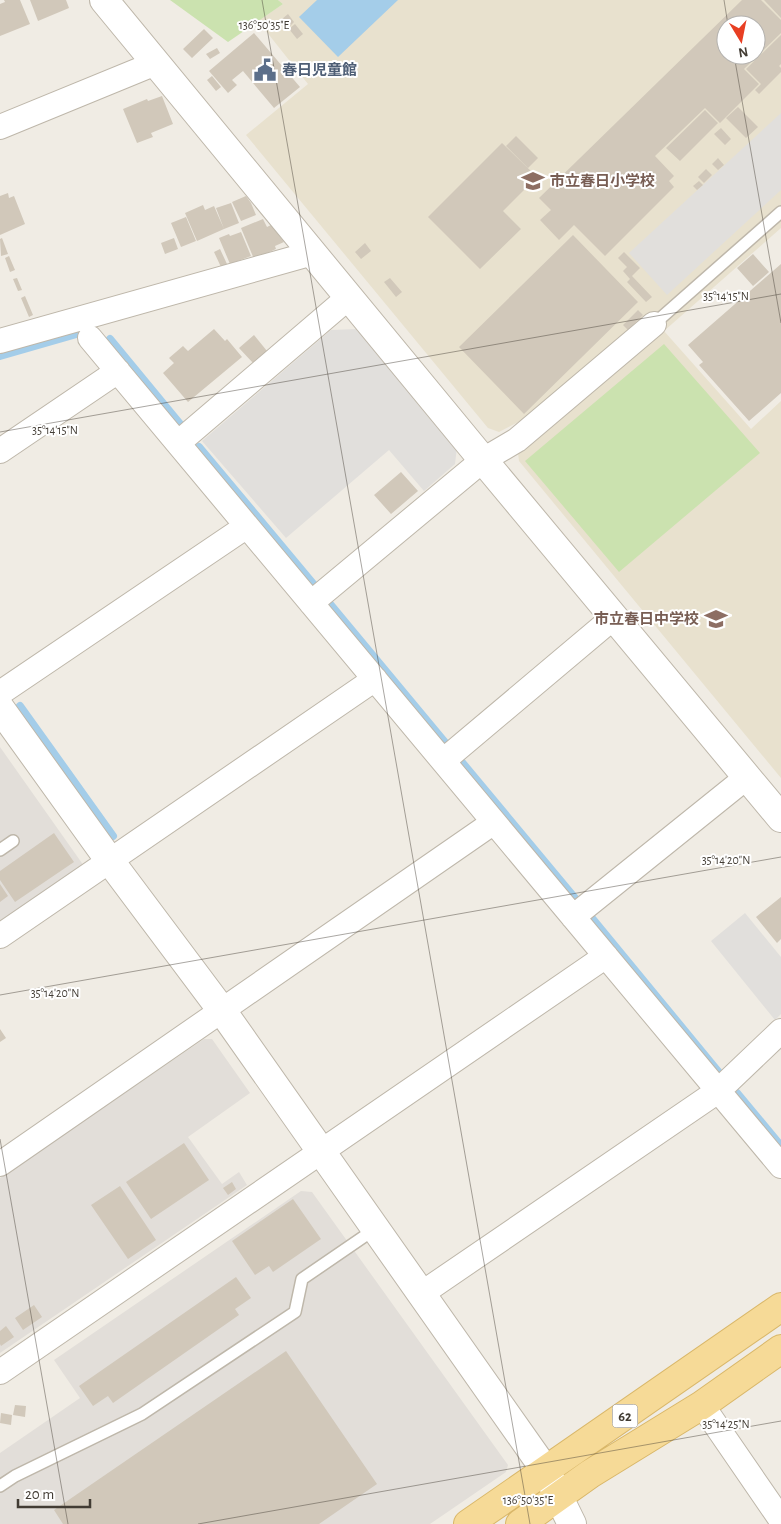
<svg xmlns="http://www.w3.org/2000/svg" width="781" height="1524" font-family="'Alegreya Sans','Noto Sans JP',sans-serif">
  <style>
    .industrial { fill: #e2ded9 }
    .education { fill: #e8e1ce; fill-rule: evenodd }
    .green { fill: #cbe2af }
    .parking { fill: #e1dfdc }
    .water { fill: #a4cde9 }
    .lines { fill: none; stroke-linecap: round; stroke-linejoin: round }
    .stream { stroke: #a4cde9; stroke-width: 8 }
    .building { fill: #d1c8ba; fill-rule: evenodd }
    .service-casing { stroke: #beb7aa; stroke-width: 14 }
    .minor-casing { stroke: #beb7aa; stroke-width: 26 }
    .tertiary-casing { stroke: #beb7aa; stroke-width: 30 }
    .primary-casing { stroke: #d9b769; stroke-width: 30 }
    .service { stroke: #fff; stroke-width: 11 }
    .minor { stroke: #fff; stroke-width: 24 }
    .tertiary { stroke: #fff; stroke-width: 28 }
    .primary { stroke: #f6da97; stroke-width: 28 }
    .ticks { fill: none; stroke: #423c34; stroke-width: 1; stroke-opacity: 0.45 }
    .labels { text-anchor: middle; stroke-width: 4; stroke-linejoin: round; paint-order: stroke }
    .shield { fill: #fff; stroke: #7b7671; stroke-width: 1 }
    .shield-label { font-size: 14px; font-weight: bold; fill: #423c34 }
    .service-label { font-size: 15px; font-weight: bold; fill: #4e5e75; stroke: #fff; text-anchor: start }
    .education-label { font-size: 15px; font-weight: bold; fill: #785e54; stroke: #fff; text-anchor: start }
    .ticks-label { font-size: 12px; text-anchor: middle; fill: #423c34; stroke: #fff; stroke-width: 4; stroke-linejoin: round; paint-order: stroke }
  </style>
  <rect width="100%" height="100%" fill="#f0ece4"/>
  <path class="industrial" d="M0,747L84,866L0,923Z
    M204,1039H212L250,1093L188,1137L222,1184L239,1172L247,1185L0,1353V1178Z
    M301,1191L312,1192L508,1465L506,1472L430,1524H0V1453L80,1398L54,1360Z"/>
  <path class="education" d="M278,0H781V228L664,331L751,429L781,401V778L519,461L518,453L663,330L649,314L530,416L499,432L488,428L246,135L308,84L258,21L283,4ZM726,25H756V55H726Z"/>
  <path class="green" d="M170,0H278L283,4L228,42Z
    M664,344L760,453L619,572L525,461Z"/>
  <path class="parking" d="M781,113V190L667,295L629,253Z
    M357,329L457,447L455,464L424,491L389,450L286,538L202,441L331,330Z
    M745,913L781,957V1014L775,1020L711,941Z"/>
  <path class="water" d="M317,0H398L338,57L299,17Z"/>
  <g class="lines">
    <path class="stream" d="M110,339L185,430
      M0,356L87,331
      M199,447L315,586
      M330,604L448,746
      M20,706L113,836
      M460,760L579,903
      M591,917L721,1075
      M737,1093L781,1146"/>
  </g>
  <path class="building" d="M4,0H20L30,24L0,36V4L5,2Z
    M30,0H66L69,8L38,21Z
    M742,0H761L781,20V33L744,69L759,84L720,123L705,108L655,156L674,176L669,181L674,187L605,256L574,225L559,240L540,220L551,210L539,198ZM726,25H756V55H726Z
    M764,0H781V18Z
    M288,14L294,22L289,27L282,19Z
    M295,24L303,34L297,39L289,29Z
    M204,29L213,38L192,58L183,49Z
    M254,33L300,87L274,108L243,71L232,80L237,85L228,93L209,71Z
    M781,35V64L779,66L781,68V72L759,94L755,90L761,84L746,69Z
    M217,48L220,53L210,59L206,54Z
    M212,76L221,87L216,91L207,80Z
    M162,96L173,124L151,133L153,137L137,143L123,109L147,99L148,101Z
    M738,107L758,127L746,138L726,118Z
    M705,110L718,123L680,161L666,148Z
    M721,128L731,139L725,145L714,134Z
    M516,136L538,158L528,168L506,146Z
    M502,143L537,177L503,211L521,229L480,269L428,217Z
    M718,158L724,165L718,170L712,164Z
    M706,169L712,175L704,183L698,177Z
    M699,181L703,185L697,190L693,186Z
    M8,193L9,198L14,196L25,224L0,235V196Z
    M246,196L251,203L256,215L241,221L232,202Z
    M231,203L239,223L224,229L216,208Z
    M203,205L205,210L214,206L224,229L197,241L185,213Z
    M186,217L196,241L181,247L171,223Z
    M263,219L267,227L271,225L284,242L275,246L276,249L254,259L241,228Z
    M241,232L251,256L230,264L219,238L229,234L230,236Z
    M573,235L638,302L524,414L459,347Z
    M2,238L8,254L1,256L0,239Z
    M174,238L178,249L165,254L161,243Z
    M365,243L371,251L361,259L355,252Z
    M220,249L227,264L221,267L214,252Z
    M624,252L640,268L632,276L652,297L646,302L627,282L630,279L623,271L627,267L618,258Z
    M753,254L769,272L753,286L737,268Z
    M9,256L15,270L10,272L5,258Z
    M781,264V393L749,421L699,365L703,362L688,345Z
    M17,278L22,290L18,291L13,279Z
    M390,278L402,292L396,297L384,282Z
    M25,296L33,315L29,317L21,298Z
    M638,310L643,315L628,330L623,325Z
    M214,329L225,341L227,339L242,357L188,402L163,373L174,363L169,358L183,346L188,351Z
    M254,335L267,351L253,363L239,348Z
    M401,472L418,491L391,514L374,495Z
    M54,833L74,862L15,902L0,880V871Z
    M0,884L8,896L0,902Z
    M781,897V939L777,943L756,917Z
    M0,1029L6,1038L0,1042Z
    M184,1143L209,1180L151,1219L126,1182Z
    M232,1182L236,1189L228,1195L223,1188Z
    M120,1186L156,1240L128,1259L91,1205Z
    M293,1199L321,1239L273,1272L269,1266L255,1275L232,1241Z
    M236,1277L251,1298L235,1309L239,1315L113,1403L108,1396L93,1406L79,1386Z
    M34,1305L42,1317L23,1330L15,1318Z
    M6,1326L14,1337L1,1346L0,1344V1331Z
    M286,1351L377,1484L319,1524H63L54,1510Z
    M15,1405L26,1406L25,1417L13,1415Z
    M1,1413L12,1415L11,1425L0,1423Z"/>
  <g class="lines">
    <defs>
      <path id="service" d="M654,324L781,212
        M0,850L13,841
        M0,1486L15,1476L142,1414L295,1312L302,1279L375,1229"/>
      <path id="minor" d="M0,127L156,63
        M90,338L781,1166
        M0,341L313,253
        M178,443L349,297
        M0,451L118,371
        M311,603L483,460L517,440L654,324
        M0,693L247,526
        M443,761L614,617
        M573,917L747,777
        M0,936L375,679
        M0,1164L494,822
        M421,1294L718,1091L781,1031
        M0,1372L606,956
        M702,1405L781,1520"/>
      <path id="tertiary" d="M104,0L483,460L781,818
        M0,708L110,861L223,1012L546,1471L572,1524"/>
      <path id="primary" d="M468,1524L781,1307
        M520,1524L590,1474L702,1405L781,1349"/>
    </defs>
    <use href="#service" class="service-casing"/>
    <use href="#minor" class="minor-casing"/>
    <use href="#tertiary" class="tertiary-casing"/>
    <use href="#primary" class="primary-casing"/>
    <use href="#service" class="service"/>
    <use href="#minor" class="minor"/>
    <use href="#tertiary" class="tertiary"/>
    <use href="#primary" class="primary"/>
  </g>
  <path class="ticks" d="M262,0L530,1524M724,0L728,25M734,55L781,323M0,432L781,294M0,995L781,857M0,1139L68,1524M198,1524L781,1421"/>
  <defs>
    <symbol id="civic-bare" viewBox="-9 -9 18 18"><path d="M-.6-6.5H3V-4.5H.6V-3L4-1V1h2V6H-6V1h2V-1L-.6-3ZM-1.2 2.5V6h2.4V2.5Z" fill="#5c6f8a" stroke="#fff" stroke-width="2.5" paint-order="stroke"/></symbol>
    <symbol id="school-bare" viewBox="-9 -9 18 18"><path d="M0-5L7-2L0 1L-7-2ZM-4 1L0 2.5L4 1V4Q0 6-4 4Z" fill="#8d6e63" stroke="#fff" stroke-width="2.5" paint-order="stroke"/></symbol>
  </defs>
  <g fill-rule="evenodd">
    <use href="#civic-bare" x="249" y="54" width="32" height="32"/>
    <use href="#school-bare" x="517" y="165" width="32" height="32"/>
    <use href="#school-bare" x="700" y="603" width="32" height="32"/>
  </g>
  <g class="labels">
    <rect class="shield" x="612.5" y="1404.5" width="25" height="23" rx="4"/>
    <g class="shield-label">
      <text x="625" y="1421">62</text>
    </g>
    <g class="service-label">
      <text x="282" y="75">春日児童館</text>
    </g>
    <g class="education-label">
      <text x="550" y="186">市立春日小学校</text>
      <text x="699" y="624" text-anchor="end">市立春日中学校</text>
    </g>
  </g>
  <g class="ticks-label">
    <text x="264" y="29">136°50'35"E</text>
    <text x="726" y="300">35°14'15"N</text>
    <text x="55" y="434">35°14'15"N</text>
    <text x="726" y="864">35°14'20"N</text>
    <text x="55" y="997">35°14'20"N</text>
    <text x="726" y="1428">35°14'25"N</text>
    <text x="528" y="1504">136°50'35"E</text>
  </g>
  <g transform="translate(741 40) rotate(170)"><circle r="24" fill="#ffffff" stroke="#b3b1ae"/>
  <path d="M0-4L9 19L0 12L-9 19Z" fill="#e83f23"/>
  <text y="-8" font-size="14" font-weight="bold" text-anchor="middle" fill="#423c34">N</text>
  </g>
  <path d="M18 1499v8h72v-8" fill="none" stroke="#423c34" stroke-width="2.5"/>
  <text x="25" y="1499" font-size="15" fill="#423c34" stroke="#ffffff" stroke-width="4" paint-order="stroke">20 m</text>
</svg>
